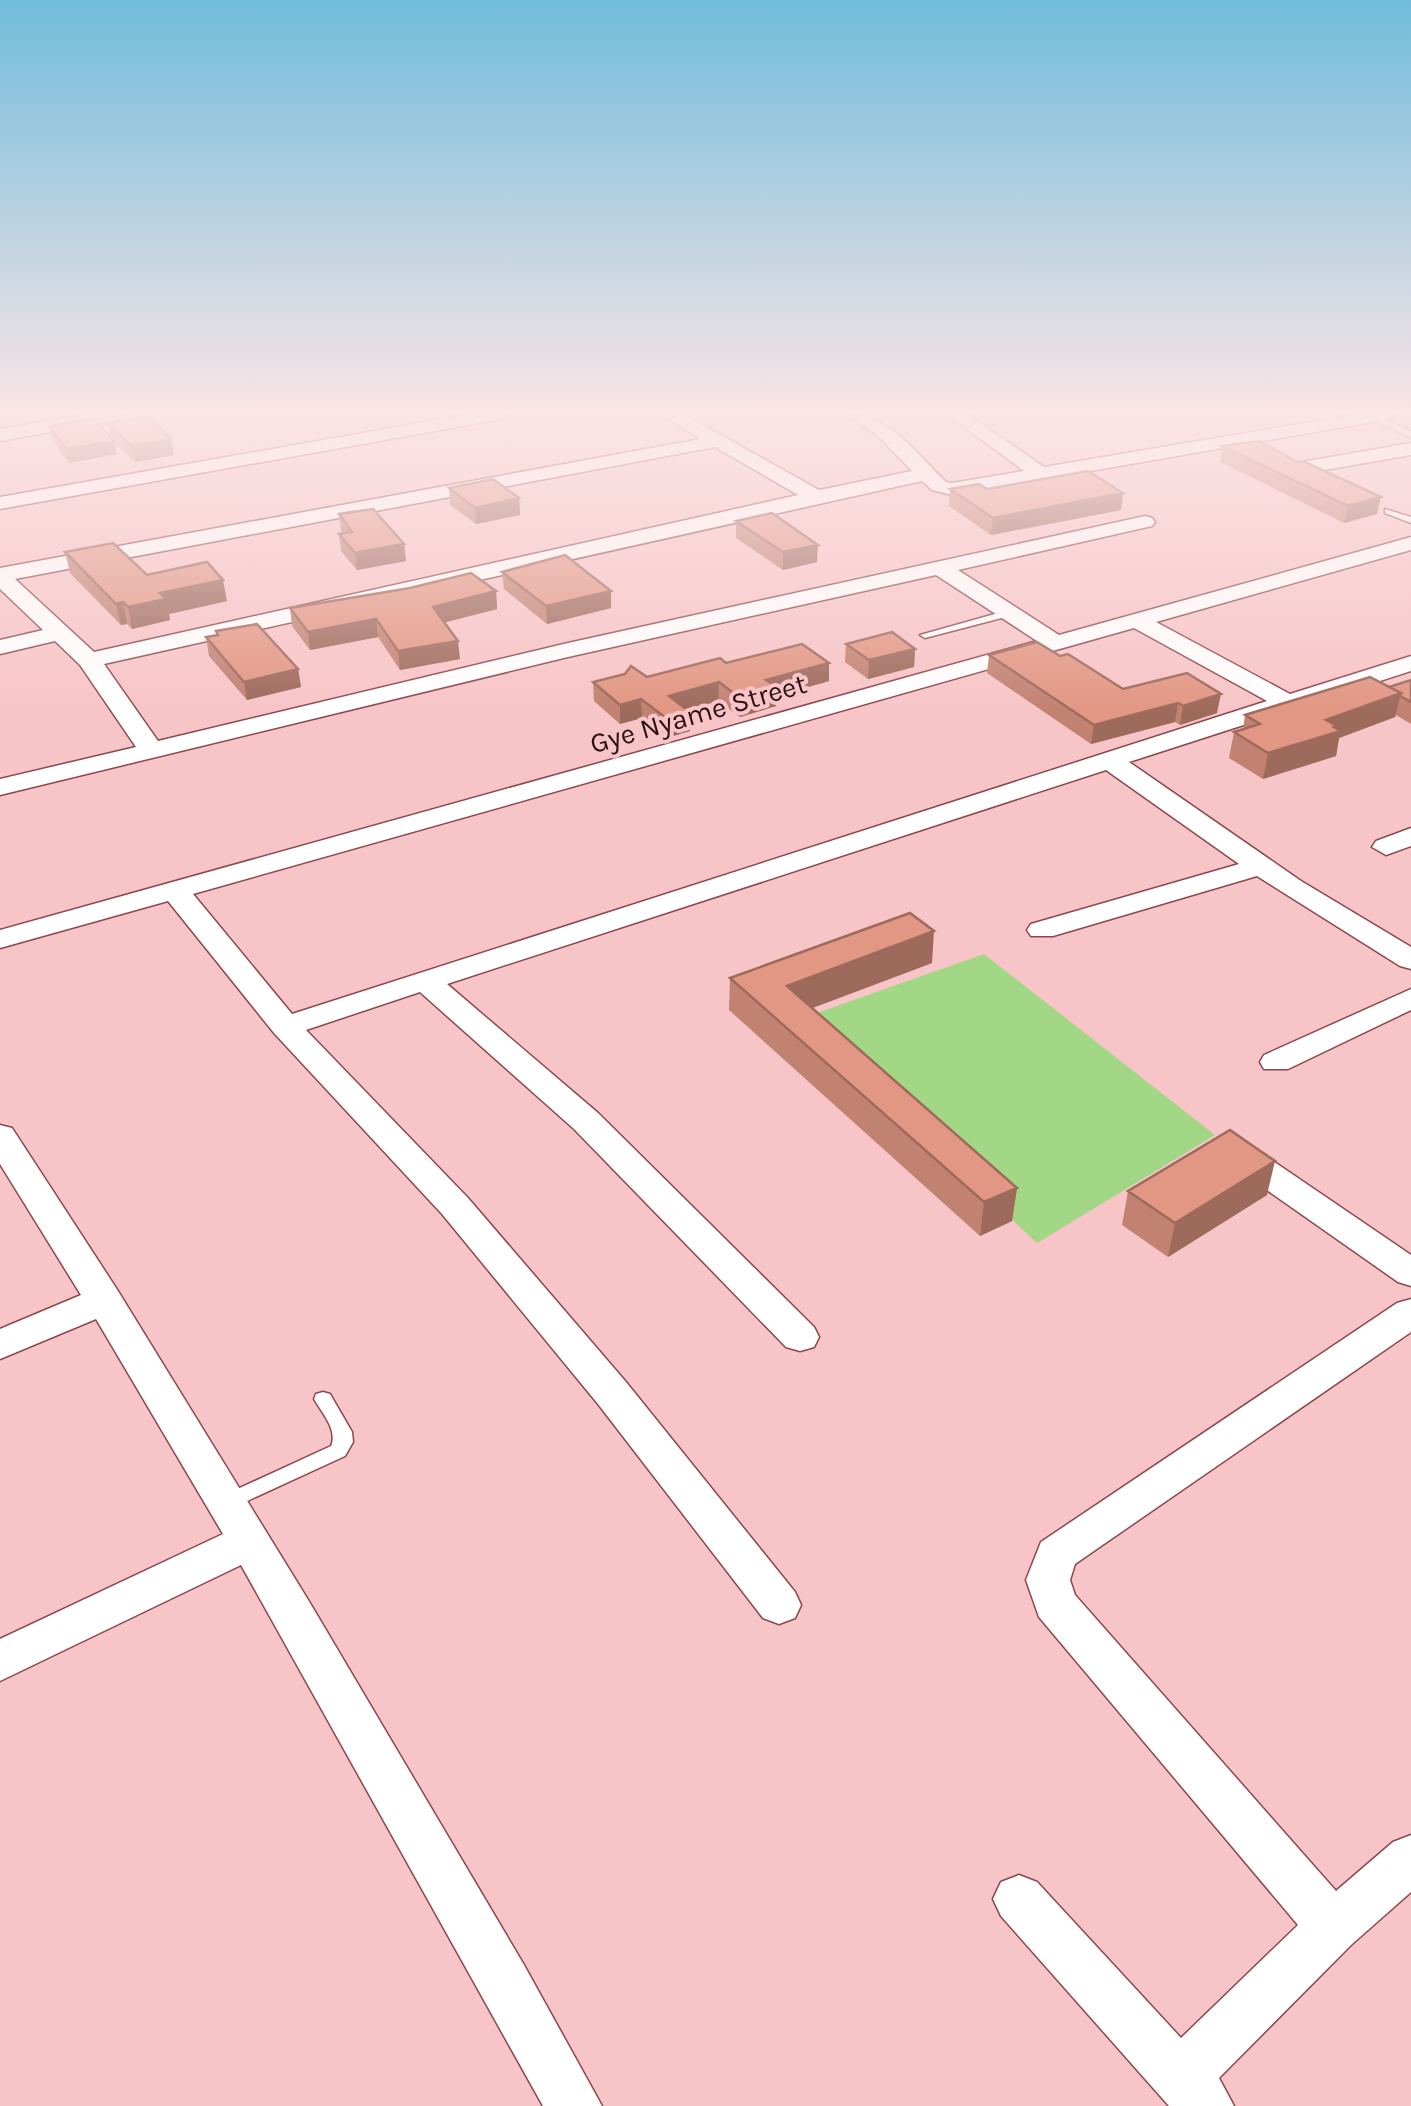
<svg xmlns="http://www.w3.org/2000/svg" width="1411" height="2106" font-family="Karla,sans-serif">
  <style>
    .green { fill: #a2d786 }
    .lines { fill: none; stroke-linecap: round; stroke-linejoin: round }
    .lane-casing { stroke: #8d474e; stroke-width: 3 }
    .street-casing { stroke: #8d474e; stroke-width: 3 }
    .lane { fill: #fff; fill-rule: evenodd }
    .street { fill: #fff; fill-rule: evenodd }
    .wall { fill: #c28272 }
    .shaded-wall { fill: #9e6a5c }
    .building { fill: #e29784; stroke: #9e6a5c; stroke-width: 2.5 }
    .labels { text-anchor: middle; stroke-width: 8; stroke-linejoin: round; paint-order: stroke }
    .far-street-label { font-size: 28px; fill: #2e1114; stroke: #f7c5c7 }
  </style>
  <rect width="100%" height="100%" fill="#f7c5c7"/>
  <path class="green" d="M984,954L1215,1135L1037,1243L797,1020Z"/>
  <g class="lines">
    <defs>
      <path id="lane" d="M1371,415H1378L1411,432V438L1371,418Z
        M1385,509L1411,517V523L1385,513Z
        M1009,610L1013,611V615L925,638L920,635Z
        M323,1392L330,1394L352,1432L353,1442L345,1456L234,1507L227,1510L220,1507L217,1502L220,1497L331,1446C338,1430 322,1413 314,1399L316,1394Z"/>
      <path id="street" d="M85,415H126L117,420L0,441V429Z
        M465,415H505L496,420L0,509V497Z
        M663,415H685L819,490L912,471L877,435L847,415C892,415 915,453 946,482L952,483L1024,471L948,415H969L1044,467L1352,415H1393L1384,420L952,495L932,490L922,481L104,664L158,741L568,643L1145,516L1152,518L1155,522L1152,526L958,570L1059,635L1411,537V550L1156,622L1290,694L1411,656V671L1129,762L1301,881L1411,947V969L1400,966L1257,876L1053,936H1031L1027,930L1031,924L1239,864L1106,770L447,984L598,1113L814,1327L819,1337L814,1347L800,1351L786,1347L574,1129L420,992L306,1030L468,1198L626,1382L795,1592L801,1605L795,1618L779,1624L763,1618L598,1404L442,1214L274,1033L168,901L0,948V930L1037,641L936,575L568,657L0,795V779L136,747L80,665L55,641L0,654V640L43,630L0,589V568L700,439ZM715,447L798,495L94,652L15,579ZM1134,628L1267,701L292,1014L193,894Z
        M1411,443V455L1296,475L1286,469L1296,463Z
        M1411,828V846L1386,855L1372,847L1376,841Z
        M1411,989V1010L1288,1069H1264L1260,1062L1264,1055Z
        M0,1125L12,1128L118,1291L310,1603L524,1965L602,2106H543L241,1565L0,1681V1639L223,1534L96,1319L0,1359V1329L81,1295L0,1164Z
        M1239,1143L1251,1146L1411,1255V1286L1398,1282L1227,1162L1222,1154L1227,1146Z
        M1411,1299V1332L1075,1564L1070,1580L1075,1595L1336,1891L1393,1842L1411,1835V1892L1351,1945L1219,2078L1234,2106H1169L1001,1916L993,1899L1001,1882L1019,1875L1037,1882L1181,2038L1298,1925L1039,1617L1026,1580L1041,1542L1397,1303Z"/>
    </defs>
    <use href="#lane" class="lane-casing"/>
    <use href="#street" class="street-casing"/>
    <use href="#lane" class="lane"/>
    <use href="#street" class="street"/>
  </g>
  <path class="wall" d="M108,424L171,439L174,455L135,462L115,443L117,454L69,463L52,439L49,426L111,437Z
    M1222,446L1377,514L1344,523L1220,462Z
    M449,488L519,498L520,515L476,524L450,505Z
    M950,489H987L1123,493L1121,510L991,535L949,506Z
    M339,514L404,544L406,561L357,570L341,551L339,534H343L341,531Z
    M736,521L817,562L783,570L736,538Z
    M65,552L147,575L227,601L169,614L170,620L132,629L127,624L121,625L70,573Z
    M502,572L611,591V608L547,624L504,589Z
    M496,591L497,609L445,622L460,659L400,670L378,637L310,650L292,626L290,608Z
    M216,631L298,669L301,687L247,700L209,656L206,637L216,635Z
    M846,644L915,649L914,667L868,679L845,662Z
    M989,655L1123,689L1217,713L1180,725L1175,722L1091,744L987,673Z
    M726,663H829V681L777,696L776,706L740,717L718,701L687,710L690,731L666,738L642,718L620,724L594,701L593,682L647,677Z
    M1411,680V724L1396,715L1395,717L1339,738L1336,756L1263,779L1229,758L1234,732L1243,730L1245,715L1389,687Z
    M932,963L812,1008L1017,1188L1012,1221L980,1236L729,1010L730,978Z
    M1128,1191L1267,1195L1168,1257L1122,1225Z"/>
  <path class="shaded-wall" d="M171,439L174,455L135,462L132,446Z
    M114,441L117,454L69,463L66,449Z
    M1123,493L1121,510L991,535L993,518Z
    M1381,497L1377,514L1344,523L1348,506Z
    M519,498L520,515L476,524L475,508Z
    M404,544L406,561L357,570L355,553Z
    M818,545L817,562L783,570V552Z
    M223,580L227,601L169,614L170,620L132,629L128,607L160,593Z
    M496,591L497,609L435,625L433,607Z
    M611,591V608L547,624L546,606Z
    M123,602L127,624L121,625L116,604Z
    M376,619L378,637L310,650L308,632Z
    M458,641L460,659L400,670L398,651Z
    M915,649L914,667L868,679L869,660Z
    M829,663V681L777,696L776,706L740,717V698L766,680Z
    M298,669L301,687L247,700L244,682Z
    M719,682L718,701L669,715V696Z
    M1401,693L1395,717L1339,738L1336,756L1263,779L1268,753L1326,720Z
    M1221,694L1217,713L1180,725L1183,706Z
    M641,699L642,718L620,724V705Z
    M1178,703L1175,722L1091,744L1094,725Z
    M690,712V731L666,738V718Z
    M934,931L932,963L786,1018L787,986Z
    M1275,1161L1267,1195L1168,1257L1175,1223Z
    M1017,1188L1012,1221L980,1236L984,1202Z"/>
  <path class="building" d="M149,417L171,439L132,446L108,424Z
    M93,418L114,441L66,449L49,426Z
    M1260,441L1297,462H1305L1381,497L1348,506L1222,446Z
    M1088,471L1123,493L993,518L950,489L979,484L987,489Z
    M493,479L519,498L475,508L449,488Z
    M373,509L404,544L355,553L339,534L352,532L339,514Z
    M772,513L818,545L783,552L736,521Z
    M113,543L147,575L207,562L223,580L160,593L166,599L128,607L123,602L116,604L65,552Z
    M565,555L611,591L546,606L502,572Z
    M471,573L496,591L433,607L458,641L398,651L376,619L308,632L290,608L410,588Z
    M257,624L298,669L244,682L206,637L218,635L216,631Z
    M892,632L915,649L869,660L846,644Z
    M1037,642L1060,656L1068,654L1123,689L1187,673L1221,694L1183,706L1178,703L1094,725L989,655Z
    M802,644L829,663L766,680L777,687L740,698L719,682L669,696L690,712L666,718L641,699L620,705L593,682L625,674L631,666L647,677L720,658L726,663Z
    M1370,677L1401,693L1326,720L1337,726L1334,727L1341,731L1268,753L1234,732L1260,724L1245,715Z
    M1411,680V702L1400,696L1401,693L1389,687Z
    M910,913L934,931L787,986L1017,1188L984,1202L730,978Z
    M1230,1130L1275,1161L1175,1223L1128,1191Z"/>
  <linearGradient id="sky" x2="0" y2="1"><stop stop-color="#70bcdc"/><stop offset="0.58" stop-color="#fbe5e6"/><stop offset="1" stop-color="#fbe5e6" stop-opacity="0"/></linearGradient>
  <rect width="1411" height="710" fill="url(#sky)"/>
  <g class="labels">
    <g class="far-street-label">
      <text transform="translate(698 713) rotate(-16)" y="10">Gye Nyame Street</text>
    </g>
  </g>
</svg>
